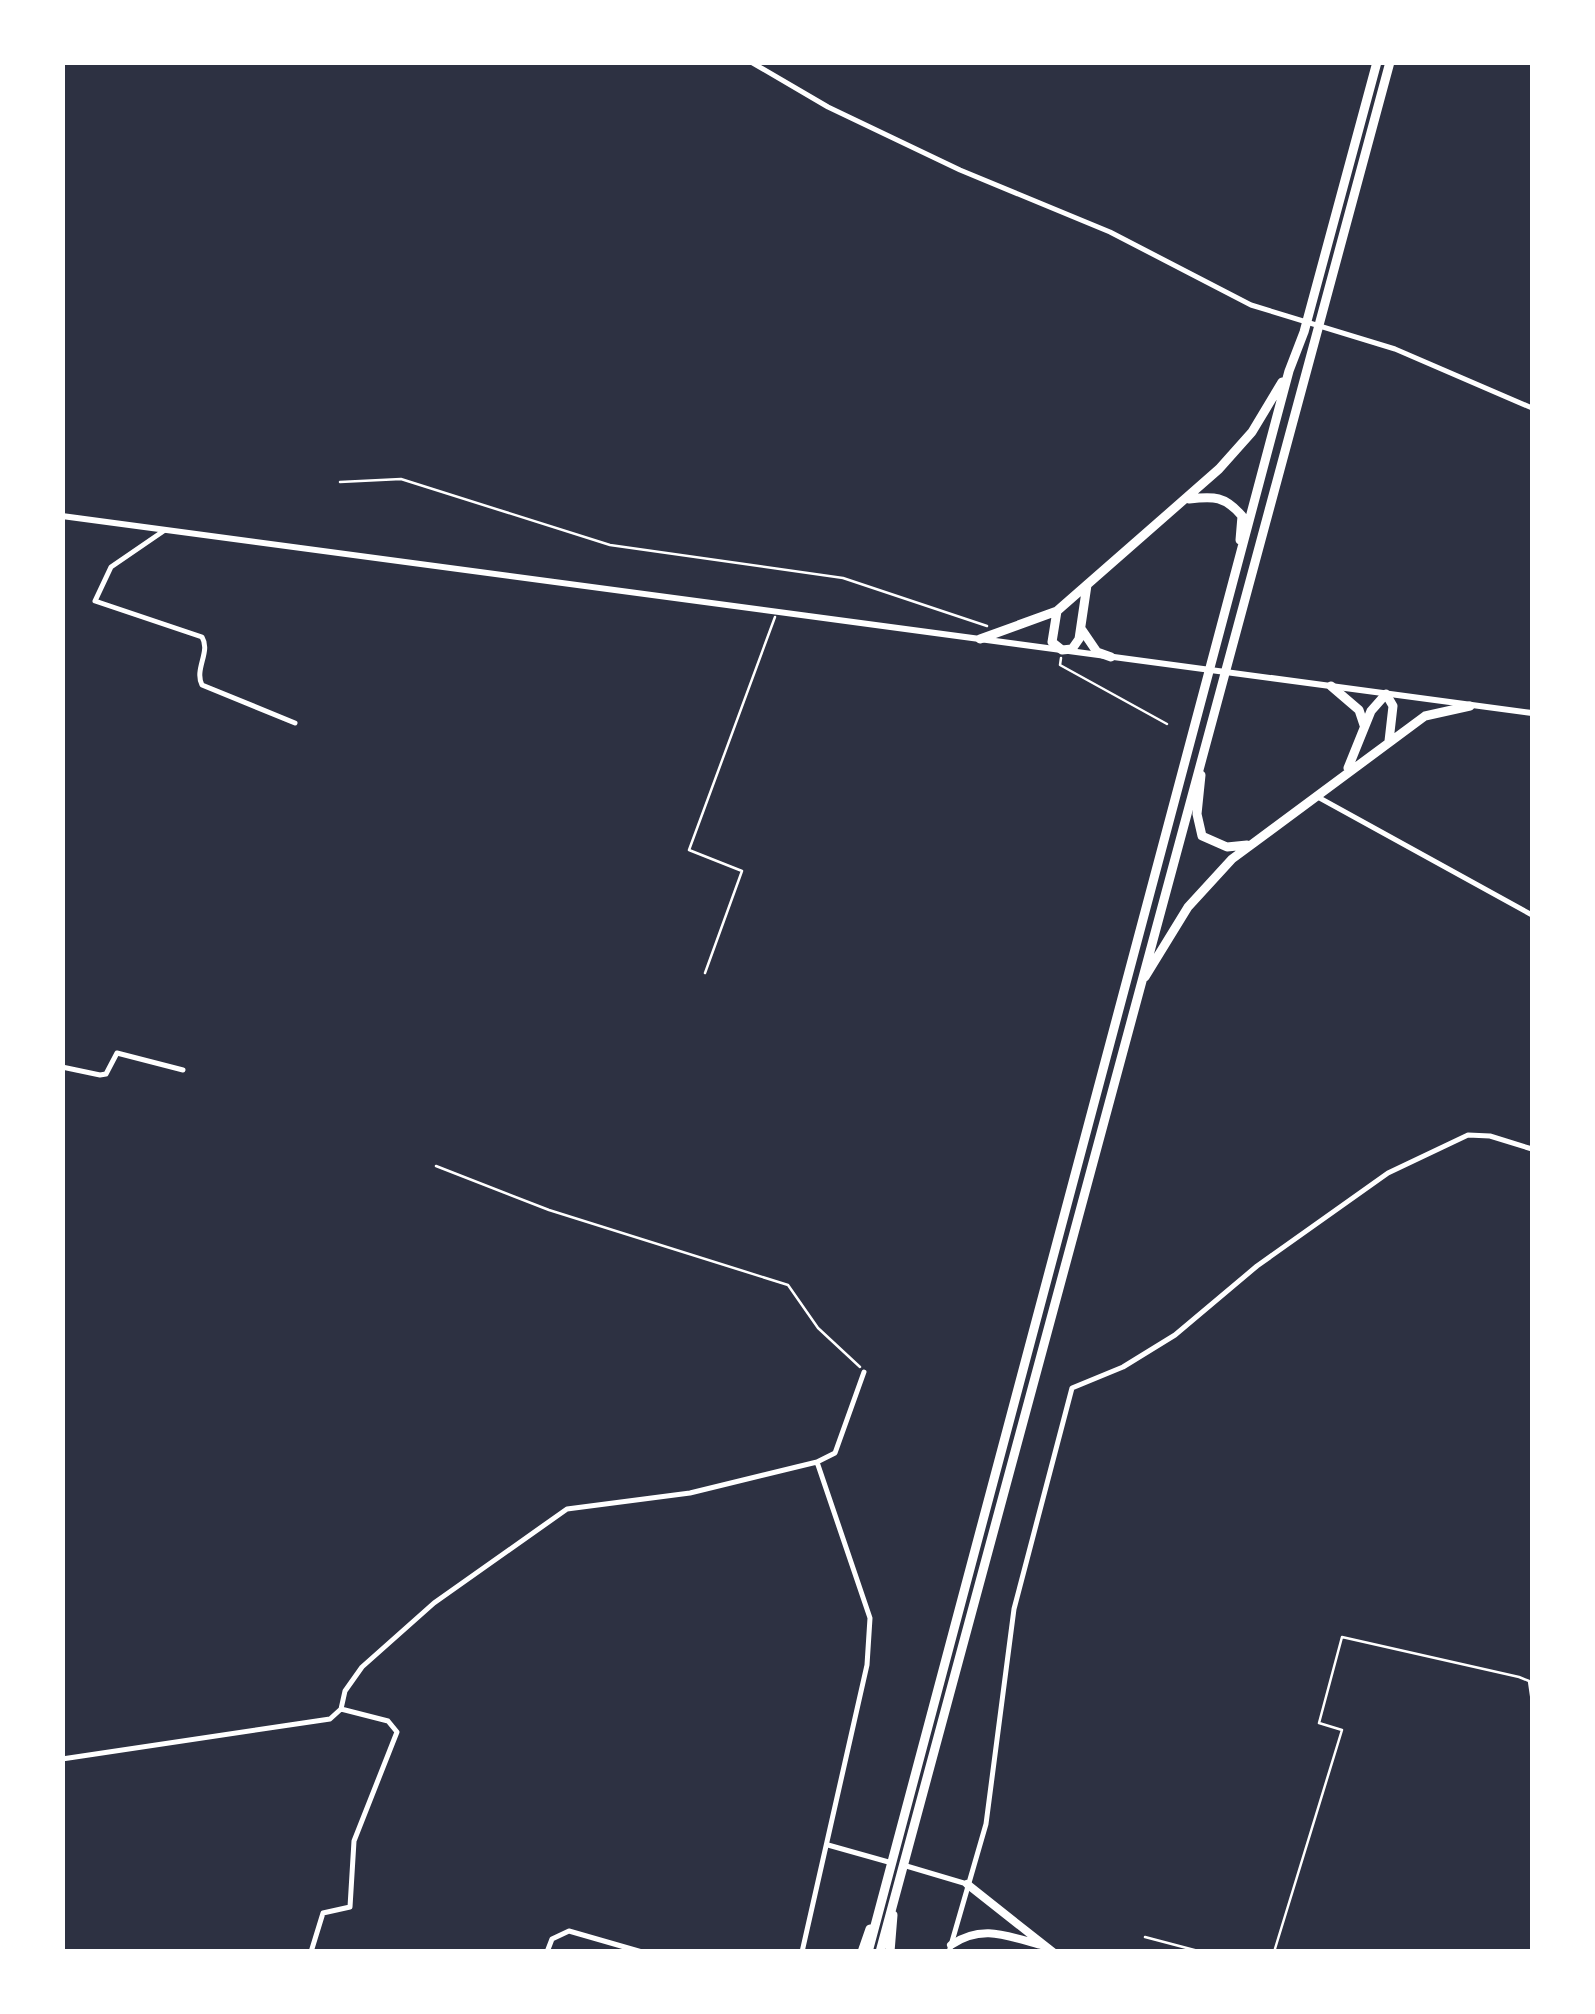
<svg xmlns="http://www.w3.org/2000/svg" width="1595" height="2014" font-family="Jost,sans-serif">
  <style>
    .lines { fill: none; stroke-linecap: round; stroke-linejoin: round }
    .path { stroke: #fff; stroke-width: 2.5 }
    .minor { stroke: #fff; stroke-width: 5 }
    .tertiary { stroke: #fff; stroke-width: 6 }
    .secondary { stroke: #fff; stroke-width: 8 }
    .trunk { stroke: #fff; stroke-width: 9 }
  </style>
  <rect width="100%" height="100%" fill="#2d3142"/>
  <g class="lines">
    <path class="path" d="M340,482L401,479L610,545L843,578L987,626
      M1061,658L1060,665L1167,724
      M705,973L742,871L689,850L775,617
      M436,1166L549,1210L788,1285L818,1328L860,1367
      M1145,1937L1202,1952
      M1274,1952L1342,1730L1319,1723L1342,1637L1519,1677L1529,1681L1532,1702"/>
    <path class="minor" d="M751,62L828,107L960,170L1110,232L1251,305L1395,349L1532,408
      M165,530L111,567L95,601L202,637C211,652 194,669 202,685L295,723
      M1316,796L1532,915
      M62,1067L100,1075L106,1074L117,1053L183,1070
      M341,1709L345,1691L362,1667L434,1603L567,1509L690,1493L817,1462L835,1453L864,1372
      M62,1759L330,1719L341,1709L388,1721L397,1732L354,1841L350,1907L323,1913L311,1952
      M828,1845L892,1863
      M903,1865L967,1884
      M547,1952L552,1939L569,1931L642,1952
      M802,1952L867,1665L870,1618L817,1462
      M949,1952L986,1824L1014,1609L1072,1388L1123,1367L1175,1335L1257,1266L1388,1173L1468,1135L1490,1136L1532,1149"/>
    <path class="tertiary" d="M62,516L1532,713"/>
    <path class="secondary" d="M967,1884L1053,1952
      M951,1945C982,1924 1007,1936 1041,1945"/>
    <path class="trunk" d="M1189,499C1214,496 1225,496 1242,516L1240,540
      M1057,611L1052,642L1062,650L1072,649L1079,639L1087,585
      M1082,630L1097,652L1111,657
      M980,639L1057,611L1219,469L1252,432L1282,382
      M1331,686L1359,710L1364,725
      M1348,768L1371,711L1386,694L1393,706L1389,741
      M1201,775L1197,814L1202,836L1227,847L1247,845
      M1145,977L1188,907L1232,859L1425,716L1470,706
      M862,1952L870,1929
      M868,1952L1289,371L1304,332L1377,62
      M880,1952L1390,62
      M890,1952L893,1915"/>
  </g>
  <rect width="1595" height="2014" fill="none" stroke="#ffffff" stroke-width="130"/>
</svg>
